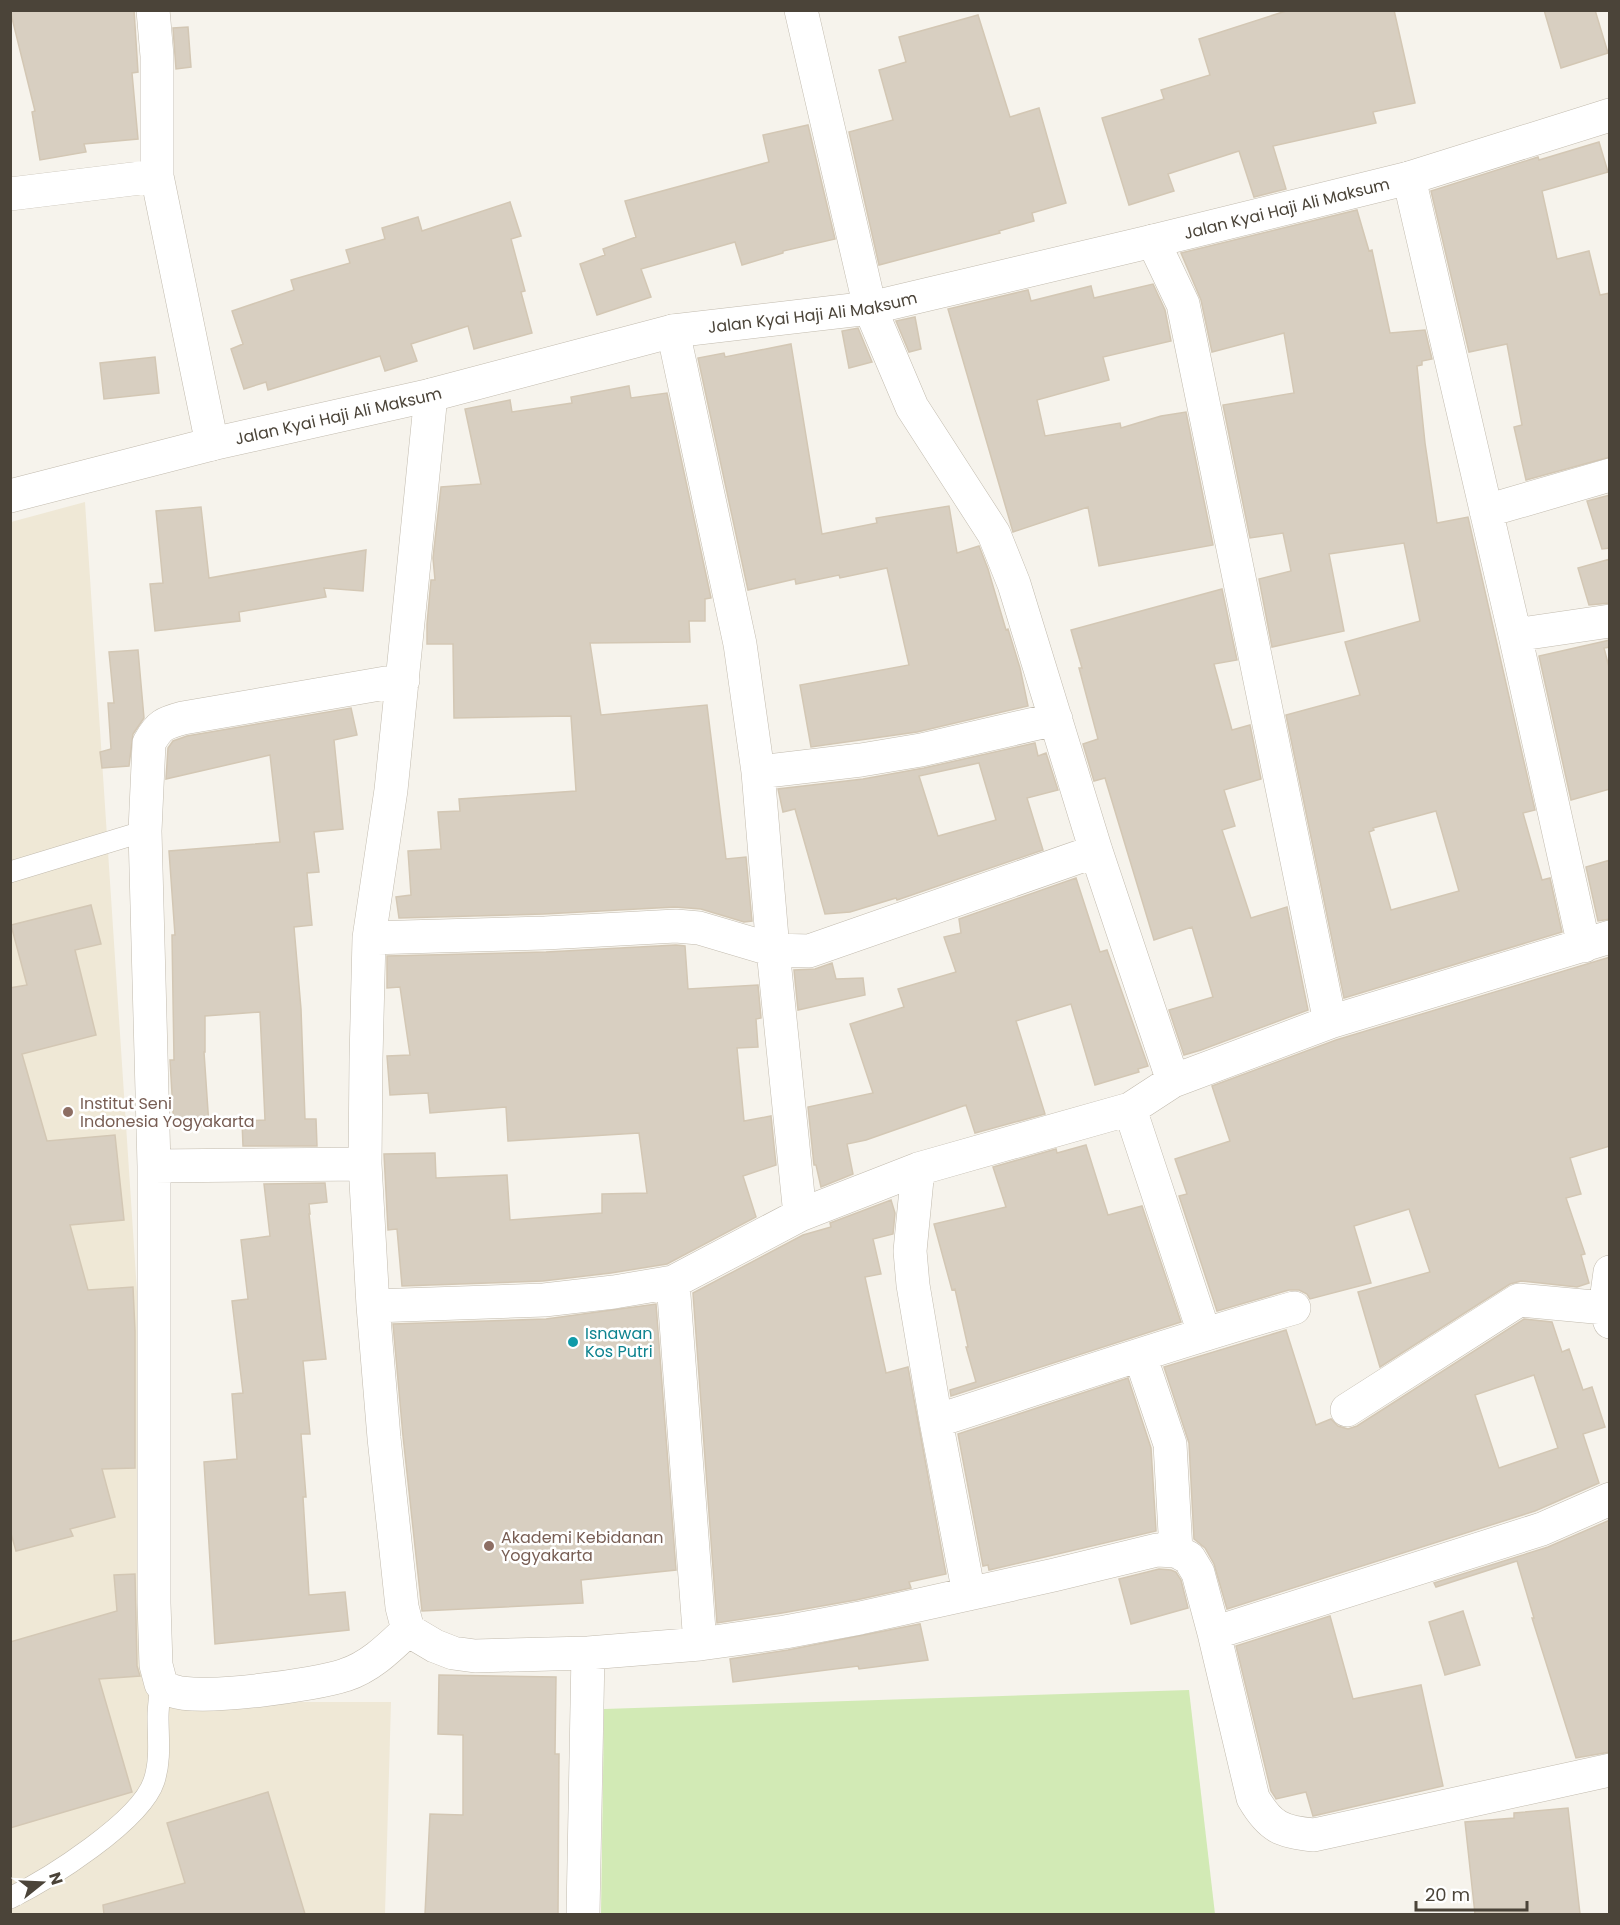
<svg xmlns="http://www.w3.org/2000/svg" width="1620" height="1925" font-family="Poppins,sans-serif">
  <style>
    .education { fill: #efe8d6 }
    .green { fill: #d2eab5 }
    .building { fill: #d8cfc1; stroke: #d3c7b4; stroke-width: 1.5; fill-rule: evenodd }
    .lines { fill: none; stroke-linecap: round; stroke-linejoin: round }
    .service-casing { stroke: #c2bbae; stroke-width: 22 }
    .minor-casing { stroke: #c2bbae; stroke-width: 34 }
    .tertiary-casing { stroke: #c2bbae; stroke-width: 34 }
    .service { stroke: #fff; stroke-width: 21 }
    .minor { stroke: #fff; stroke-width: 33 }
    .tertiary { stroke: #fff; stroke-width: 33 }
    .education-dot { fill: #8d6e63; stroke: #fff; stroke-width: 2 }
    .culture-dot { fill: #0f9aa8; stroke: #fff; stroke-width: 2 }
    .labels { text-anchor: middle; stroke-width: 5; stroke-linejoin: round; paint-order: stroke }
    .street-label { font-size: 16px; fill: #4b4439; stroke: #fff }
    .education-label { font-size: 16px; fill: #785e54; stroke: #fff; text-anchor: start }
    .culture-label { font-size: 16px; fill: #0d838f; stroke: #fff; text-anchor: start }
  </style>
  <rect width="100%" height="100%" fill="#f6f3ec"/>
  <path class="education" d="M85,502L164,1702H391L385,1914H11V522Z"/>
  <path class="green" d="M1189,1690L1215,1914H601L604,1709Z"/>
  <path class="building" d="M10,10H134L138,72L132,73L138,139L84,144L86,152L40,160L32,112L35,111Z
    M1289,10H1394L1415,103L1373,112L1376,123L1273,146L1286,189L1254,197L1239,151L1168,174L1174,191L1129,205L1102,118L1164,99L1161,90L1210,75L1199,39Z
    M1544,10H1595L1608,53L1561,68Z
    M978,15L1010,117L1039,108L1066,203L1032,213L1034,221L999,231L1000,233L879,265L849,132L893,120L879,70L906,62L899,37Z
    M188,27L191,67L176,69L173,28Z
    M808,125L835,239L783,251V253L742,265L735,242L641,269L651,297L597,315L580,264L605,255L603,249L636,237L625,201L769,162L763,135Z
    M1599,142L1608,172L1542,191L1557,259L1589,251L1600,295L1610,293V457L1526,480L1514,427L1522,425L1507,344L1469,352L1431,191L1538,157L1539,160Z
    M510,202L521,236L511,239L525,291L521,292L532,333L474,349L468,326L411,344L417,361L385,371L380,356L268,390L266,382L244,389L231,349L243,344L232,311L294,290L291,280L350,263L346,250L385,239L382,228L418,217L422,231Z
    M1357,210L1369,251L1372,250L1390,333L1425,330L1432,359L1422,361V365L1417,366L1425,443L1437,523L1468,517L1535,810L1523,813L1542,880L1550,878L1562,932L1344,998L1286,715L1360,695L1345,642L1420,621L1404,543L1329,554L1344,631L1272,647L1259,579L1291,571L1283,533L1250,538L1223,405L1294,393L1284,333L1212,352L1201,300L1181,253ZM1436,811L1459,891L1391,910L1369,832L1374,830L1373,828Z
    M1153,284L1165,310L1171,341L1103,357L1109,380L1037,400L1045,436L1120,423L1121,428L1161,416L1186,412L1213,545L1099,566L1088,507L1013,532L948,309L1028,290L1031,301L1091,286L1094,298Z
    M915,317L921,349L909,352L896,321Z
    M858,328L872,362L849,368L842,331Z
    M791,344L822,534L877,523L876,518L949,506L957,553L979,546L988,569L1006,630L1008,629L1020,668L1028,706L917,732L811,747L800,685L909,665L887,568L840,578L839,575L796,584L795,579L748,590L698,358L724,353L725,357Z
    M155,357L159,393L104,399L100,363Z
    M629,386L631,398L667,393L711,598L705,599V621H689L690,642L590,643L601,715L707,705L726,859L746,857L752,921L744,922L701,909L675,907L544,914L399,918L396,897L411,895L408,851L441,849L438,812L460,811L459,799L576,791L571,716L454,718L453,644H427V624L431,580H435L433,558L441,487L481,484L465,409L510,400L512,412L572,403L571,397Z
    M1610,495V548L1602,549L1587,501Z
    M201,507L209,578L366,550L363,591L324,588L326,597L239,612L240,621L155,631L150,584L163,583L156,511Z
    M1610,559V603L1589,605L1578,568Z
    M1222,589L1237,660L1214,664L1232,730L1250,725L1261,779L1224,790L1235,826L1222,830L1251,918L1287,907L1308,1010L1201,1050L1184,1055L1169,1010L1213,997L1192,927L1154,940L1105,778L1094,781L1083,744L1098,739L1079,668H1082L1071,630Z
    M1610,640V647L1604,648L1610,671V789L1571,800L1539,656Z
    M138,650L144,718L133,734L129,766L102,768L100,752L111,749L108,703H114L109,652Z
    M351,708L357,735L334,740L343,829L314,832L319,872L307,873L312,925L294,927L301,1009L305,1119H316L317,1146H243L242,1121L265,1120L260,1012L205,1016V1052H204L209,1126L174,1128L170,1060H174L172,935H175L169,851L280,842L270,755L166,779L168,748L173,741L187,736Z
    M1035,743L1038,756L1046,753L1058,790L1027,798L1043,850L897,900L896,898L850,912L825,914L795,809L783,812L778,789L863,779L924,768ZM979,763L996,820L938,836L919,776Z
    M1610,860V919L1598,921L1586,867Z
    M1076,878L1100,952L1107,950L1148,1066L1138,1069L1139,1072L1095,1085L1071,1004L1016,1021L1045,1114L975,1133L966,1105L866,1140L847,1144L853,1174L821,1187L816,1165H814L808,1107L873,1093L850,1024L904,1007L898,989L956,972L944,937L961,933L959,919Z
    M91,905L101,944L75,950L96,1035L22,1054L47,1141L115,1135L124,1220L70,1225L88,1290L133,1287L135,1331V1468L102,1469L115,1517L70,1529L73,1536L16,1551L10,1530V988L27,985L11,925Z
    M676,945L685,946L688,989L758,985L761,1018L756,1019L758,1047L737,1048L744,1121L771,1116L776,1165L743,1176L756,1217L667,1264L611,1273L543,1281L402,1286L397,1229L388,1230L384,1154L435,1153L436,1178L507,1175L510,1220L602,1213V1194L647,1193L639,1133L508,1141L506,1107L430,1113L428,1093L390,1095L387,1056L410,1055L400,987L387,988V956L546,952Z
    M1610,957V1146L1570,1158L1581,1194L1566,1198L1585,1254L1581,1255L1589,1283L1577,1287L1521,1281L1510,1284L1380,1367L1358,1292L1430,1272L1409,1209L1354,1226L1371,1283L1310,1299L1307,1294L1299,1290H1289L1217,1311L1179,1196L1187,1194L1175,1159L1230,1141L1212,1086L1336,1040Z
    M832,963L836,979L863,978L865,995L798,1010L794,970L815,969Z
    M1086,1145L1108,1215L1142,1206L1181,1322L951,1396L950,1390L976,1382L966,1347H968L955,1289L952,1290L934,1224L1006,1207L993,1167L1056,1149L1057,1153Z
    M325,1183L327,1202L309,1204L310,1214H309L326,1359L303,1361L310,1434H301L306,1497H303L309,1595L345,1592L349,1630L215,1644L204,1462L237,1459L232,1394L243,1393L232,1301L248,1299L241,1240L270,1236L264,1184Z
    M891,1200L895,1213L893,1234L873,1239L881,1274L865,1277L886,1373L908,1367L946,1574L909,1582L911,1588L856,1600L782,1613L717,1623L693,1293L803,1235L831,1227L830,1223Z
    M656,1304L676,1570L581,1580L583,1603L422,1611L403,1436L393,1324L546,1319Z
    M1524,1319L1552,1322L1562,1352L1569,1349L1583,1390L1592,1387L1605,1427L1583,1434L1599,1483L1535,1511L1227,1609L1214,1564L1205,1548L1194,1539L1189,1443L1164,1367L1286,1330L1316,1425L1331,1419L1338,1426L1348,1429L1357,1426ZM1534,1375L1558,1448L1499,1468L1475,1395Z
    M1128,1378L1151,1448L1156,1531L989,1570L988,1565L983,1566L958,1434Z
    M1610,1520V1752L1576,1758L1532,1618H1534L1517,1561L1436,1587L1434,1583L1548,1547Z
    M1159,1569L1171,1570L1176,1572L1181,1580L1188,1608L1131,1624L1119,1579Z
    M135,1574L137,1666L140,1676L99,1679L132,1792L10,1828V1642L117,1611L114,1575Z
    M1463,1611L1480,1665L1445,1675L1429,1622Z
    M1330,1616L1353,1699L1421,1685L1443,1786L1313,1816L1306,1792L1276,1799L1275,1797L1271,1791L1236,1646Z
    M920,1624L928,1660L859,1669L858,1666L733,1682L730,1659L788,1650Z
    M439,1675L556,1677L555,1754H559L558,1914H425L430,1814L463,1815V1735L438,1734Z
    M268,1792L305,1914H104L103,1905L185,1883L167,1823Z
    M1568,1808L1580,1914H1475L1465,1822L1514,1818V1813Z"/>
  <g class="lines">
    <defs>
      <path id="service" d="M10,872L145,831
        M10,1898C49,1879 141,1821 154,1781C161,1760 158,1738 158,1717C158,1706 160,1695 161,1684"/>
      <path id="minor" d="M153,10L157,56V176L212,444
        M801,10L870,308L912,407L994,534L1014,584L1096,851L1173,1081
        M1409,178L1515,635L1584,946
        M10,194L157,176
        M1153,241L1183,304L1330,1022
        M673,331L740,644L758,772L773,950L800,1215
        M1486,511L1610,475
        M1515,635L1610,621
        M403,680L183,718C164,723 159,725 149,743L145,831L154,1166V1603L156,1665L161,1684C164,1687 169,1690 173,1691C200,1701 316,1685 345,1675C370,1667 389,1648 408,1630L435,1646L453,1653L475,1656L588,1653L700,1644L785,1632L860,1618L1054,1575L1157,1550L1176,1551
        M758,772L861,760L921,750L1056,719
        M369,938L545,933L676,926L699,928L773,950L809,951L1096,851
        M1130,1109L1204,1333
        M154,1166L365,1164
        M918,1169L910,1251L913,1285L936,1421L969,1594
        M1610,1272L1605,1308L1610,1322
        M673,1282L700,1644
        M373,1306L544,1300L614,1292L673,1282L800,1215L918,1169L1130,1109L1173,1081L1330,1022L1610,937
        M1138,1357L1145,1370L1170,1444L1176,1551L1189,1558L1198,1573L1214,1633L1253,1798C1270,1827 1281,1832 1314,1835L1610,1770
        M1347,1410L1519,1300L1605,1308L1610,1306
        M936,1421C1055,1383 1173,1342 1294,1308
        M408,1630L402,1607L384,1438L373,1306L365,1164L366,1059L369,938L391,790L431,395
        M1214,1633L1542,1529L1610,1499
        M583,1914L588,1653"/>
      <g id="tertiary">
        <path id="s1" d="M10,496L212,444L431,395L673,331L870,308L1153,241L1409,178L1610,115"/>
      </g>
    </defs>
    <use href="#service" class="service-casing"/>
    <use href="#minor" class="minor-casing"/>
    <use href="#tertiary" class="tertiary-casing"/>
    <use href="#service" class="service"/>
    <use href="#minor" class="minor"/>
    <use href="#tertiary" class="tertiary"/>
  </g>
  <g class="education-dot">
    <circle cx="68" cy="1112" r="6"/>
    <circle cx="489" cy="1546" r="6"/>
  </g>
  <circle class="culture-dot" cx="573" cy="1342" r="6"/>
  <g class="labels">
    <g class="street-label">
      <text dy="6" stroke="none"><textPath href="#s1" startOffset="1310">Jalan Kyai Haji Ali Maksum</textPath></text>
      <text dy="6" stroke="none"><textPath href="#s1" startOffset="824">Jalan Kyai Haji Ali Maksum</textPath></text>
      <text dy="6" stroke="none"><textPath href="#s1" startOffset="338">Jalan Kyai Haji Ali Maksum</textPath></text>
    </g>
    <g class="education-label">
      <text x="80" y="1109">Institut Seni<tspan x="80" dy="18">Indonesia Yogyakarta</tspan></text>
      <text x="501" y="1543">Akademi Kebidanan<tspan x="501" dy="18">Yogyakarta</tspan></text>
    </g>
    <g class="culture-label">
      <text x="585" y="1339">Isnawan<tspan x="585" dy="18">Kos Putri</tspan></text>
    </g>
  </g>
  <rect width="1620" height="1925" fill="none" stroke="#4b4439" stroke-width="24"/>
  <g transform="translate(42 1883) rotate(72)" stroke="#ffffff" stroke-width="4.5" paint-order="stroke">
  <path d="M0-4.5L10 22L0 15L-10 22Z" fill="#4b4439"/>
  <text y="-9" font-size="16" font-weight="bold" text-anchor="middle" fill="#4b4439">N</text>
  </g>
  <path d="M1416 1901v9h111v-9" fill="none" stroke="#4b4439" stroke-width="3"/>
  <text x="1425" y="1901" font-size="18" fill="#4b4439" stroke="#ffffff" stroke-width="4.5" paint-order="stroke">20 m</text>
</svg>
